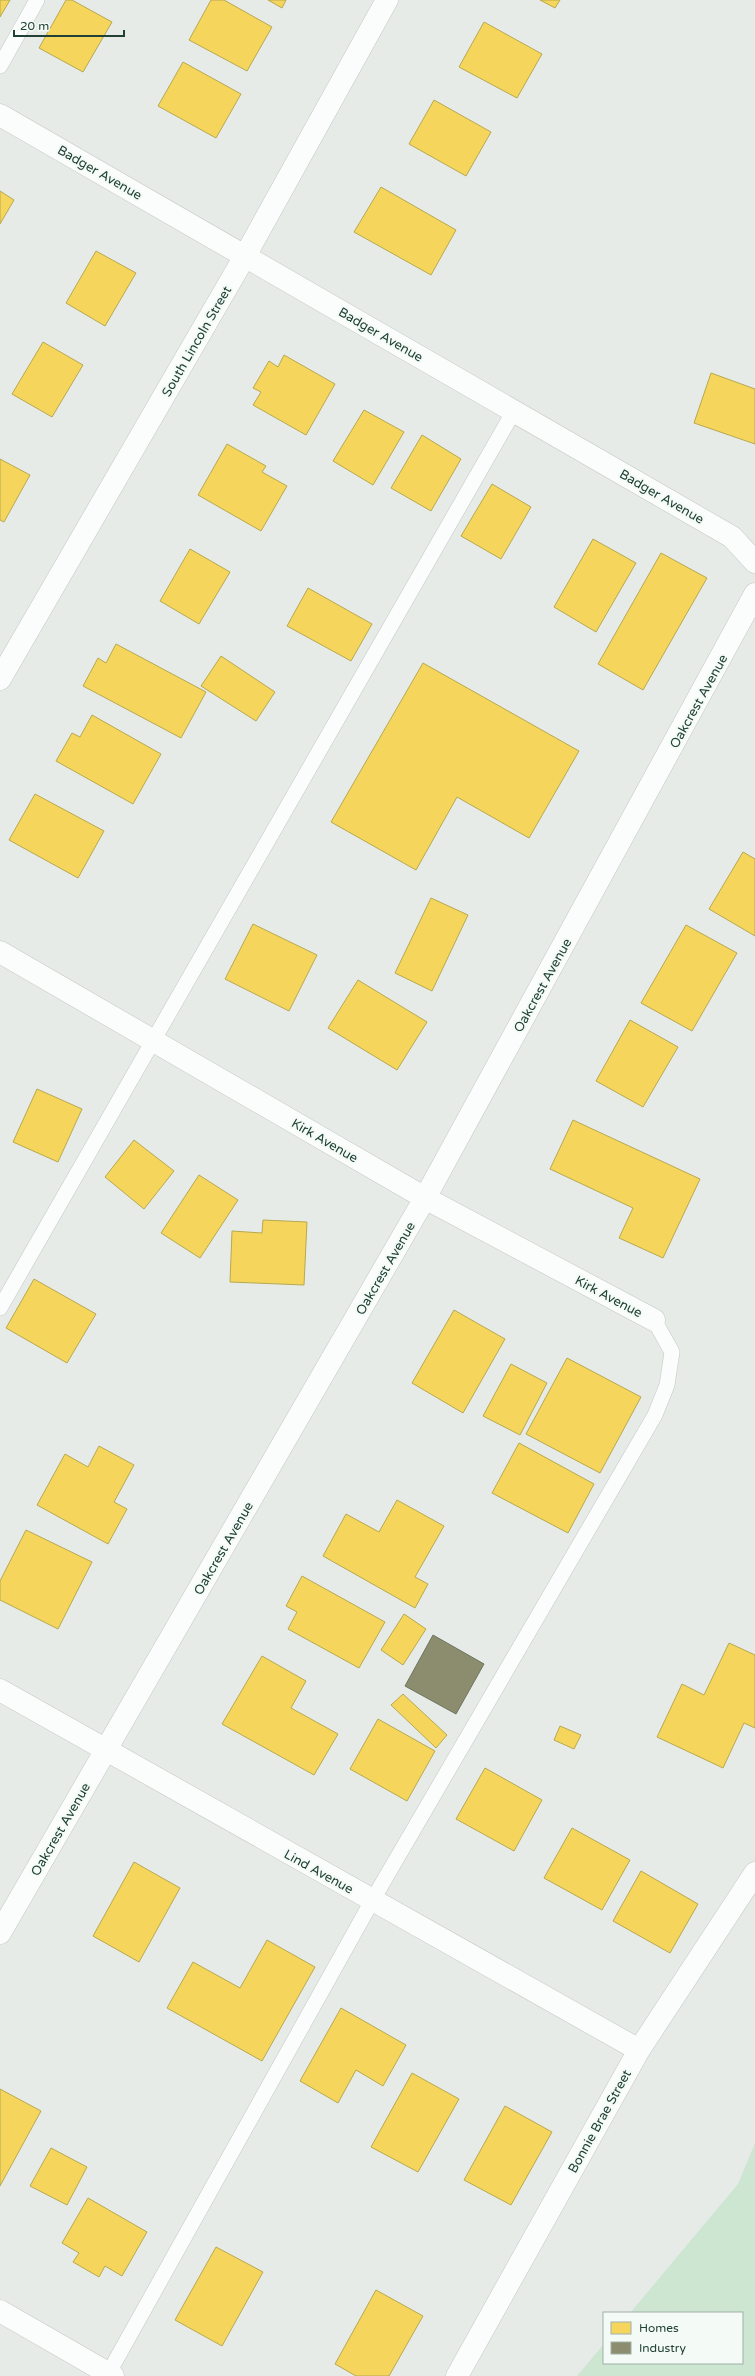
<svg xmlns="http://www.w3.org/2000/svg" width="755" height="2376" font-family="'Varela Round',sans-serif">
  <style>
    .green { fill: #cde6d2 }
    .homes { fill: #f6d55c; stroke: #b6a950 }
    .industry { fill: #8c8c6e; stroke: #6c765d }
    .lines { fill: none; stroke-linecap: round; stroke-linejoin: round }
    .service-casing { stroke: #c3c8c5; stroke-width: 16 }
    .minor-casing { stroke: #c3c8c5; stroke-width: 23 }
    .service { stroke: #fbfcfc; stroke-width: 15 }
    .minor { stroke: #fbfcfc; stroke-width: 22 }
    .labels { text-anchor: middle; stroke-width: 4; stroke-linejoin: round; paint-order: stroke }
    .street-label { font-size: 13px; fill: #204135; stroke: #f4faf6 }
  </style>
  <rect width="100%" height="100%" fill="#e6ebe8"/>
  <path class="green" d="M755,2143V2376H577L604,2344V2363H742V2313H630L738,2184Z"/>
  <path class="homes" d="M0,0H10L0,17Z
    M66,0H72L112,22L83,72L39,48Z
    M211,0H224L272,27L247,71L189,40Z
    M268,0H286L282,8Z
    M540,0H560L555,8Z
    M484,22L542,54L517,98L459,67Z
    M183,62L241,94L216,138L158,106Z
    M434,100L491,132L466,176L409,144Z
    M381,187L456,230L431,275L354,232Z
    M0,191L14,200L0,224Z
    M96,251L136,273L105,326L66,303Z
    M43,342L83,365L52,417L12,394Z
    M284,355L335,384L306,435L253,405L261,392L253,388L269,361L278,367Z
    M711,373L755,389V444L694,423Z
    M364,410L404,432L373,485L333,461Z
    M422,435L461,459L431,511L391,488Z
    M227,444L266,466L262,472L287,486L261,531L198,495Z
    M0,459L30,475L4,522L0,520Z
    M492,484L531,507L501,559L461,536Z
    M593,539L636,563L596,632L554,607Z
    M190,549L230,572L199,624L160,601Z
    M661,553L707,578L643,690L598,664Z
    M308,588L372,624L351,661L287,626Z
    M116,644L206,692L181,738L83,686L98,658L106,663Z
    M221,656L275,692L256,721L201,686Z
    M423,663L579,751L529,838L457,797L416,870L331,822Z
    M92,715L161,754L133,804L56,761L72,733L80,737Z
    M35,794L104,831L78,878L9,840Z
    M743,852L755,859V936L709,909Z
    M431,898L468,915L432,991L395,973Z
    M253,924L317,955L289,1011L225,979Z
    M686,925L737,953L692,1031L641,1003Z
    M358,980L427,1022L397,1070L328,1028Z
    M630,1020L678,1047L643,1107L596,1081Z
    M37,1089L82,1109L58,1162L13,1142Z
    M573,1120L700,1179L663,1258L619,1238L633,1208L550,1169Z
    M134,1140L174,1171L144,1209L105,1177Z
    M199,1175L238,1200L200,1258L161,1233Z
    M263,1220L307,1222L304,1285L230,1282L232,1231L262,1233Z
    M34,1279L96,1314L67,1363L6,1328Z
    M454,1310L505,1339L463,1413L412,1383Z
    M567,1358L641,1397L600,1473L526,1434Z
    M511,1364L547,1383L520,1435L483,1416Z
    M519,1443L594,1484L568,1533L492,1493Z
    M99,1446L134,1465L114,1502L127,1509L108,1544L37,1505L65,1454L88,1467Z
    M397,1500L444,1526L415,1577L428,1584L415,1608L323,1556L346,1514L379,1532Z
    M26,1530L92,1562L58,1629L0,1600V1581Z
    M302,1576L385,1622L359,1668L288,1629L297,1612L286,1606Z
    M404,1614L426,1629L403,1665L381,1650Z
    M729,1643L755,1655V1728L744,1723L723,1768L657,1737L682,1684L704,1695Z
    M262,1656L306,1681L291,1708L338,1734L314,1775L222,1724Z
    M403,1694L447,1735L436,1748L391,1705Z
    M378,1719L435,1751L407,1801L350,1769Z
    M560,1726L581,1735L574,1749L554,1740Z
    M485,1768L542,1800L514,1851L456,1819Z
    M572,1828L630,1860L602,1910L544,1878Z
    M134,1862L180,1888L139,1962L93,1936Z
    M641,1871L698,1904L670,1953L613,1921Z
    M267,1940L315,1967L262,2061L167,2008L193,1962L240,1988Z
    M341,2008L406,2045L383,2086L356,2070L338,2103L300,2081Z
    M412,2073L459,2099L418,2172L371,2147Z
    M0,2089L41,2111L0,2186Z
    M505,2106L552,2132L511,2205L464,2180Z
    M51,2148L87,2167L67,2205L30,2186Z
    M88,2198L147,2232L122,2276L105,2266L99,2277L73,2262L79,2253L62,2243Z
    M216,2247L263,2272L222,2346L175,2320Z
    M376,2290L423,2316L389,2376H356L335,2364Z"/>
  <path class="industry" d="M433,1635L484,1664L456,1714L405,1686Z"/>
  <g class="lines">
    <defs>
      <path id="service" d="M0,66L37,0
        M0,1308L514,411
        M107,2376L372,1901L655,1415L667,1385L672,1352L654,1320"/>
      <path id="minor" d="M0,115L732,537L755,562
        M0,679L245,256L387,0
        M0,952L425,1198L654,1320
        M0,1690L639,2050
        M0,1933L425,1198L755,594
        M0,2311L113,2376
        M457,2376L639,2050L755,1873"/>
    </defs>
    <use href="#service" class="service-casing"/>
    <use href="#minor" class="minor-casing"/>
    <use href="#service" class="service"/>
    <use href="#minor" class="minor"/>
  </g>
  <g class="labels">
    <g class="street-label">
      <text transform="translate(100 172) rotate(30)" y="5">Badger Avenue</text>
      <text transform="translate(381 334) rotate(30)" y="5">Badger Avenue</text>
      <text transform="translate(196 341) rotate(-60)" y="5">South Lincoln Street</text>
      <text transform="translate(662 496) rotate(30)" y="5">Badger Avenue</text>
      <text transform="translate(698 701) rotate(-61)" y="5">Oakcrest Avenue</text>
      <text transform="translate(542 985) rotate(-61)" y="5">Oakcrest Avenue</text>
      <text transform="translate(325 1140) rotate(30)" y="5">Kirk Avenue</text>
      <text transform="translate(385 1268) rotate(-60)" y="5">Oakcrest Avenue</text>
      <text transform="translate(609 1296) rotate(28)" y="5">Kirk Avenue</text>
      <text transform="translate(223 1548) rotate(-60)" y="5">Oakcrest Avenue</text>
      <text transform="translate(60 1829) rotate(-60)" y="5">Oakcrest Avenue</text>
      <text transform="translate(319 1871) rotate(29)" y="5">Lind Avenue</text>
      <text transform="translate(599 2121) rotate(-61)" y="5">Bonnie Brae Street</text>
    </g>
  </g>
  <rect x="603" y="2312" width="140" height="52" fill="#f4faf6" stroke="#9fb0a9"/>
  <rect x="611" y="2322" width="20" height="12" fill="#f6d55c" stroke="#9fb0a9"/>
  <text x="639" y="2332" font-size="12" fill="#204135">Homes</text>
  <rect x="611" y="2342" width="20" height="12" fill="#8c8c6e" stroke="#9fb0a9"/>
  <text x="639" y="2352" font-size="12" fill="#204135">Industry</text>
  <path d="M14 30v6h110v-6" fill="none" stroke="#204135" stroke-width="2"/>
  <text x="20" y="30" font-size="12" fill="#204135" stroke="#f4faf6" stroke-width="3" paint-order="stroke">20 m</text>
</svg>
